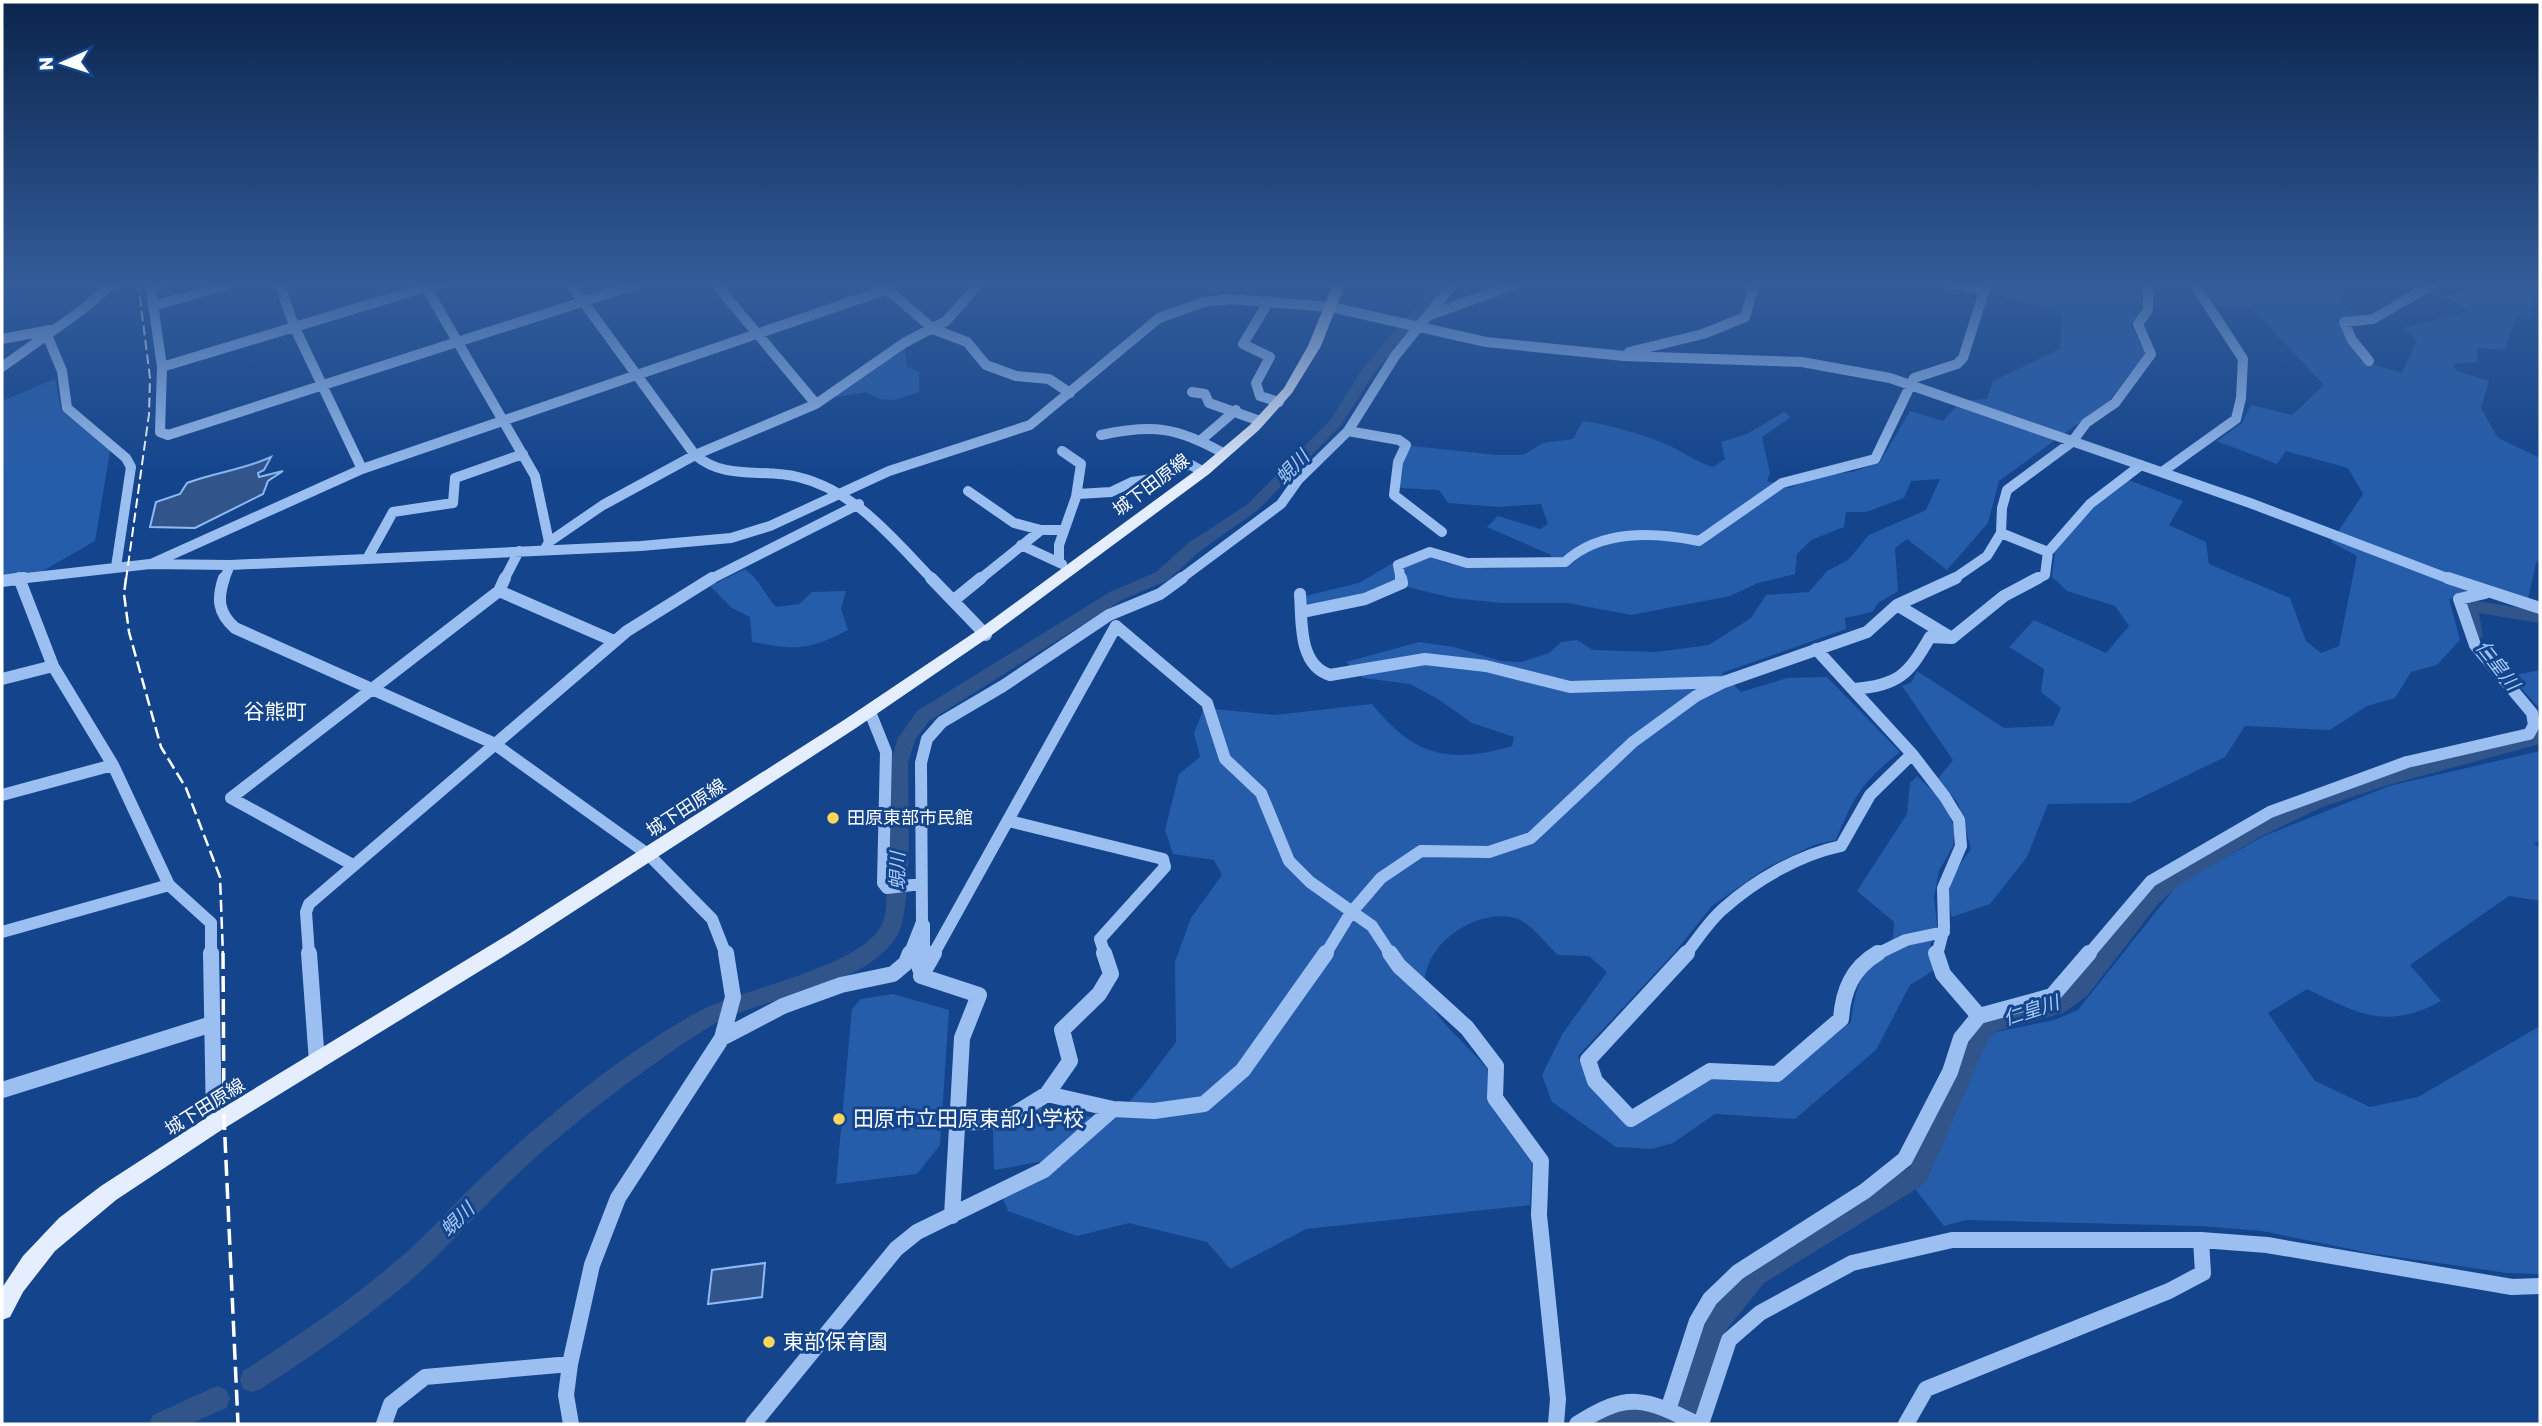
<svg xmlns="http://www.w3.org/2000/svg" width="2542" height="1426" font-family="Rubik,'Noto Sans JP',sans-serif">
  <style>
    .green { fill: #255dab }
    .water { fill: #31558b; stroke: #8dbaf4; stroke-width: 2 }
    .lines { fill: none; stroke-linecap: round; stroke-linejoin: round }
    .river { fill: #31558b; fill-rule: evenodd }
    .minor-far2 { stroke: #9bbff1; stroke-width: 10 }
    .minor-far1 { stroke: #9bbff1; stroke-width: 12 }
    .minor { stroke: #9bbff1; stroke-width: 16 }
    .major { fill: #e5eeff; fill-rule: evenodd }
    .rail-far2 { stroke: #fff; stroke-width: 2; stroke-dasharray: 10 4.5; stroke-linecap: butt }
    .rail-far1 { stroke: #fff; stroke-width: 2.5; stroke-dasharray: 12 5; stroke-linecap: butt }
    .rail { stroke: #fff; stroke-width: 3.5; stroke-dasharray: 16 7; stroke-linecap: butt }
    .poi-dot { fill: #ffd55b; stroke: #13448c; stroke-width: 2.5 }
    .labels { text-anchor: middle; stroke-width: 6; stroke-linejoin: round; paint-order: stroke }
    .street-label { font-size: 18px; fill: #fff; stroke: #13448c }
    .poi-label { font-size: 18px; fill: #fff; stroke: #13448c; text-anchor: start }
    .water-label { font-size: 19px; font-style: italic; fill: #a7caf8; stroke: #13448c }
    .quarter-label { font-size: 21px; fill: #fff; stroke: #13448c }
    .near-poi-label { font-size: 21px; fill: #fff; stroke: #13448c; text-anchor: start }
  </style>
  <rect width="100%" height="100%" fill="#13448c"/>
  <path class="green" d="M2056,282H2141L2142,308L2131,325L2145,353L2109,401L1999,481L1988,523L1947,570L1907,539L1895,548L1898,591L1878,603L1872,612L1845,618L1846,629L1722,673L1741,692L1787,678L1827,677L1900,752C1862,782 1854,796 1836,840L1814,845L1766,868L1712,906L1675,952L1578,1056L1590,1087L1633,1127L1714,1078L1777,1081L1851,1022C1856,980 1864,968 1893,938L1894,922L1857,891L1907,814L1910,783L1917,776L1944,802L1955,830L1953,846L1939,871L1934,897L1937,926L1928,952L1936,969L1910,985L1876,1050L1795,1119L1715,1114L1673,1143L1651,1149L1616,1147L1552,1102L1542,1075L1563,1033L1607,972L1589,956L1558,955C1547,945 1531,924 1518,919C1474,904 1406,955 1430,1003C1438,1020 1473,1052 1487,1068V1101L1532,1163L1530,1205L1306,1229L1230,1269L1207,1242L1129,1223L1077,1236L1008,1211L1003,1199L1054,1170L1039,1162L994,1170L993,1131L1017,1125L1041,1107L1112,1121L1143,1086L1176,1042L1175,962L1191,918L1222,875L1214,860L1173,854L1165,830L1179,774L1200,757L1194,733L1204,708L1275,715L1372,704C1413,755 1448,765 1512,746L1514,737L1472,723L1438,699L1410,684L1363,678L1346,662L1419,642L1454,647L1501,661L1521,662L1549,653L1561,642L1577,640L1593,650L1656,652L1709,645L1751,618L1766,595L1809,592L1827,571L1848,560L1869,535L1926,510L1940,479L1911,481L1904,498L1866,512H1846L1844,527L1811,540L1797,554L1795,574L1758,583L1730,596L1631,615L1568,603H1501L1453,598L1407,587L1403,580L1364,596L1302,608L1305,596L1359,583L1391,564L1421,552C1459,575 1507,567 1550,567L1551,555L1487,527L1498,516L1540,529L1548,524L1541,504L1499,507L1448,503L1439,490L1400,488L1401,463L1412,446L1497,455H1523L1543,443L1573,439L1583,421C1611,425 1638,433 1663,443C1681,450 1693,461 1713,467L1725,459L1721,442L1747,434L1784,412L1791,417L1762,437L1770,473L1767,481L1789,488L1820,475L1852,472L1880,462L1910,411L1943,421L1961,401L1987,399L1993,381L2060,349L2062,313L1997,295L2001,284L2050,286Z
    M2201,282H2345L2340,288L2342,302L2358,315L2336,319L2361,361L2402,373L2417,341L2403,328L2469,311L2446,297L2490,282H2533L2532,316L2516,315L2505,350L2477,348V362L2453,364L2457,371L2489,381L2481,408L2498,438L2540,458V559L2536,563L2528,599L2485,593L2449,599L2460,640L2437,665L2411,672L2395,698L2367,706L2330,730L2245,726L2225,757L2130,803L2048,804L2027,857L1990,904L1952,917C1943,888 1954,872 1971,849L1958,803L1938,779L1953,760L1902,686L1912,682L1917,671L2004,728L2053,726L2061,708L2041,692L2044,669L2009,647L2034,620L2106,653L2129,626L2115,606L2067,591L2052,577L2055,551L2078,522L2126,479L2183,501L2169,525L2206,542L2209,564L2290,598L2306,641L2321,653L2339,646L2357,556L2331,542L2363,494L2348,468L2286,451L2277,464L2217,441L2242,423L2251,405L2292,415L2324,385L2252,308L2217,305Z
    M905,347L906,366L919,372V392L894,400L880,399L866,392L831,398Z
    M55,379L61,410L110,451L95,541L41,572L2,576V401Z
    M745,569C761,581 763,593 776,607L799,604L812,592L846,591L841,609L848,630C808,651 796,650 752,642L750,617L732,608L710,586Z
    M2540,670V709L2510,676Z
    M2540,751V841L2534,843L2540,849V901L2509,896L2410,965L2441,1001C2386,1031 2357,1013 2307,989L2268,1013L2315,1081L2370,1107L2418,1097L2540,1026V1274L2507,1273L2370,1253L2262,1231L2200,1226L1966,1220L1944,1226L1916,1190L1991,1033L2054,1020L2078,1010L2178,884L2264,836L2389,786Z
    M893,994L949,1010L940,1145L917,1174L836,1184L852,1009L861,999Z"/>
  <path class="water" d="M271,457L264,470L258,473L259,477L283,471L268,481L263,494L195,528L150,527L156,502L180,494L187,483C216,472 243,470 271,457Z
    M765,1263L762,1297L708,1304L712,1270Z"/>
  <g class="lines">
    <path class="river" d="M1437,282H1450L1374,373L1341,425L1258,510L1200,551L1168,580L1122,600L929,721L915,740L908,763C908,798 913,911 897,936C860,993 759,994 704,1030C641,1071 580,1117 524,1168C487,1202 455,1240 419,1273C370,1316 315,1354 261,1389L252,1392L243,1389L240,1380L243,1371C298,1336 353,1299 402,1256C431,1231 456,1201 484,1175C548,1115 618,1057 694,1014C738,988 861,969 882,924C884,920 885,914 886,909L890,763L898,738L917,711L1110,592L1156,572L1188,543L1248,504L1331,419L1363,368Z
      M2470,600L2540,611V623L2479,613L2483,636L2475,642L2469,640L2462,606Z
      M2540,730V744L2388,785L2322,807L2260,837L2179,885L2158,904L2087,996L2063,1013L1997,1031L1988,1039L1926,1183L1764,1283L1727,1329L1696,1415L1684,1417L1687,1424H1587C1602,1387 1650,1402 1677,1413L1674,1406L1708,1313L1748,1267L1910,1167L1973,1026L1991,1014L2051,999L2073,984L2144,892L2165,873L2246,827L2308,797L2381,773Z
      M217,1386L226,1390L230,1399L226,1408L190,1424H149L153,1415Z"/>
    <path class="minor-far2" d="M150,282L162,367L160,432L168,435L644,282
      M279,282L294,326L362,469
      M423,282L535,476L549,542L546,547
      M569,282L695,455C726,481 761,468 798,477C856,491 893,539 933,580
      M714,282L816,404
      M879,282L933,329L967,342L986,365L1016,376L1049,379L1070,393
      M1942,282L1985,290
      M150,288L168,282
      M1269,301L1243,344L1270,357L1256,383L1260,396L1279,402
      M153,306L237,282
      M1430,315L1521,282
      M47,335L62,371L67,408L126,458L131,467L116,567
      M2,339L50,330
      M1629,352L1703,334L1745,317L1755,282
      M2369,361L2352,340L2344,322L2373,319L2437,282
      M2,367L82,310L114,282
      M162,367L443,282
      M1192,392L1205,394L1209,403L1260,421
      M1348,431L1399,440L1406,445L1398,462L1394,495L1442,532
      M1101,435C1153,424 1177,427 1223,453
      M1201,440L1236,410
      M2162,472L2236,419L2241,398L2243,359L2193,282
      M968,491L1014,523L1041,530
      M1078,494L1111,492L1132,482L1165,477L1182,466L1191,465L1202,471
      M2001,533L2048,552L2090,504L2141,465
      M549,542L603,505L695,455L816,404L904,343L946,321L981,282
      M1021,545L1062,564
      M367,559L393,512L453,503L455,478L523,454
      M1059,562V545L1076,497L1081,464L1062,451
      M151,564L362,469L888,289
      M9,580L150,564L230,565L367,559L641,546L731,538L770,526L889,471L1030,425L1159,318L1204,302L1231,299L1331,307L1486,342L1624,356L1802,362L1890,378L2250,503L2452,580
      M224,580L230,565
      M504,580L519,551
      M709,580L859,504
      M979,580L1041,530H1062
      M1179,580L1281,504L1298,480L1348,431L1395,356L1455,282
      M1401,580L1398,565L1430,552L1467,563L1565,562C1601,529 1654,532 1699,541L1782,483L1875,459L1914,378L1957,364L1963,358L1987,282
      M1952,580L1987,556L2001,533L2002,508L2007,490L2072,442L2086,423L2115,403L2151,354L2138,324L2148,310V282
      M2035,580L2045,575L2048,552"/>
    <path class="minor-far1" d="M19,578L53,666L113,765L169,885L211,923V955
      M224,578C217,599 218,613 235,628L493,743L649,855L712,919L726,955
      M931,578L986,635
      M2448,578L2540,608
      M2,581L24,578
      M499,591L614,641
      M1300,594C1302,621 1298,665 1330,675L1425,659L1486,666L1570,687L1724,682
      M954,600L981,578
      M1897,605L1950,637
      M1302,612L1365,599L1402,583L1401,578
      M1816,649L1912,754L1945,797L1959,820L1961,846L1943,888L1944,928L1937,955
      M2,679L53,666
      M1854,689C1899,685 1908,675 1930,637L1952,638L2004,596L2038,578
      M870,712L886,752L883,883L887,888L921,884
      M2,795L113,765
      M1009,821L1163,859L1165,867L1100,939L1105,955
      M353,865L231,798L499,591L505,578
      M2,932L169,885
      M309,955L306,912L309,904L627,631L712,578
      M909,955L922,922L921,763L927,739L942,722L1003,686L1109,615L1160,594L1182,578
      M924,955V925
      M933,955L1116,626L1207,703L1225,759L1261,793L1289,861L1310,882L1372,926L1391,955
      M1325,955L1350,914L1381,878L1421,851L1489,852L1531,838L1633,742L1696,696L1724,682L1867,632L1897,605L1956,578
      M1685,955C1697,940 1709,921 1723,909C1755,880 1799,855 1841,846L1870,795L1912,754
      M1875,955L1906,940L1944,932
      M2088,955L2151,881L2270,812L2407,762L2529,734L2534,725L2532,713L2475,645L2459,599L2485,593"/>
    <path class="minor" d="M211,953L214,1123
      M309,953L317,1062
      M1390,953L1399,966L1467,1028L1496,1066L1495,1098L1541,1161L1539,1215L1558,1399L1556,1424
      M1687,953L1588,1060L1595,1081L1631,1119L1710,1071L1777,1074L1841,1019C1843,991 1852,968 1878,953
      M1936,953L1943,974L1979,1016
      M920,969L924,953
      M921,976L934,953
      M921,976L979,995L962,1038L952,1216
      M722,1038L783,1006L841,985L893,974L906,963L910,953
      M2,1090L212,1024
      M1047,1094L1113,1109L1154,1111L1204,1104L1243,1070L1326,953
      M956,1123L1003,1121L1047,1094L1070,1061L1062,1030L1099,994L1111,974L1104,953
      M1668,1410L1697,1321L1710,1299L1738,1272L1865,1191L1905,1159L1950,1072L1961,1038L1979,1016L2052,996L2089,953
      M384,1424L391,1404L425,1377L570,1364
      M571,1424L566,1395L570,1364L592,1265L618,1198L722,1038L733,997L726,953
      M753,1424L896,1249L917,1232L1044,1170L1113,1109
      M1577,1424C1628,1391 1645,1398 1697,1424
      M1701,1424L1729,1340L1760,1313L1852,1263L1952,1240H2201L2267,1245L2512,1287L2540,1286
      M1906,1424L1926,1389L2169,1291L2203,1273L2201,1240"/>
    <path class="major" d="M1334,282H1346L1321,346L1292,393L1259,430L1209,474L989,637L856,728L522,945L220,1131L116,1200L55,1251L23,1292L10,1317L2,1320V1288L23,1256L59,1218L101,1186L206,1118L509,934L844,720L978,630L1199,468L1250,425L1284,388L1308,346Z"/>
    <path class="rail-far2" d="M126,580L149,414L150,378L138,282"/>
    <path class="rail-far1" d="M126,578L124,594L129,632L161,747L186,788L220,877L223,955"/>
    <path class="rail" d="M223,953L224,1117L238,1424"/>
  </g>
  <linearGradient id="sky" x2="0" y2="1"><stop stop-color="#0a254d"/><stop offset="0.59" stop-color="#335c99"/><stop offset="1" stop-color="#335c99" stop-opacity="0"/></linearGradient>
  <rect width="2542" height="482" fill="url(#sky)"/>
  <g class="poi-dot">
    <circle cx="833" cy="818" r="7"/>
    <circle cx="839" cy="1119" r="7"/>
    <circle cx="769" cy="1342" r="7"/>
  </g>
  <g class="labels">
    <g class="street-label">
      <text transform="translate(1151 485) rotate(-37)" y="6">城下田原線</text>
      <text transform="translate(686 808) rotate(-33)" y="6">城下田原線</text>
      <text transform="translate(205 1107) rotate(-32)" y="6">城下田原線</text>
    </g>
    <g class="poi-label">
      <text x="847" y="824">田原東部市民館</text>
    </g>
    <g class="water-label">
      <text transform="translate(1292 467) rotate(-46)" y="7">蜆川</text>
      <text transform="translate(2498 665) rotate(52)" y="7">仁皇川</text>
      <text transform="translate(897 871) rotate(-89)" y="7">蜆川</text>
      <text transform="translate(2031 1010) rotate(-18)" y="7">仁皇川</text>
      <text transform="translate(457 1219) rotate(-44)" y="7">蜆川</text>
    </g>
    <g class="quarter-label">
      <text x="275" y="719">谷熊町</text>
    </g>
    <g class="near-poi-label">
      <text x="853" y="1126">田原市立田原東部小学校</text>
      <text x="783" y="1349">東部保育園</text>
    </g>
  </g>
  <rect width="2542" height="1426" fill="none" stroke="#ffffff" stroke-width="7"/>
  <g transform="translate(63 63) rotate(267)" stroke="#13448c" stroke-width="5" paint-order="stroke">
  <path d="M0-5L12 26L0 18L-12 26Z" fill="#ffffff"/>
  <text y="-10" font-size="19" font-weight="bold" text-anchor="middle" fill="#ffffff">N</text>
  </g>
</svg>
